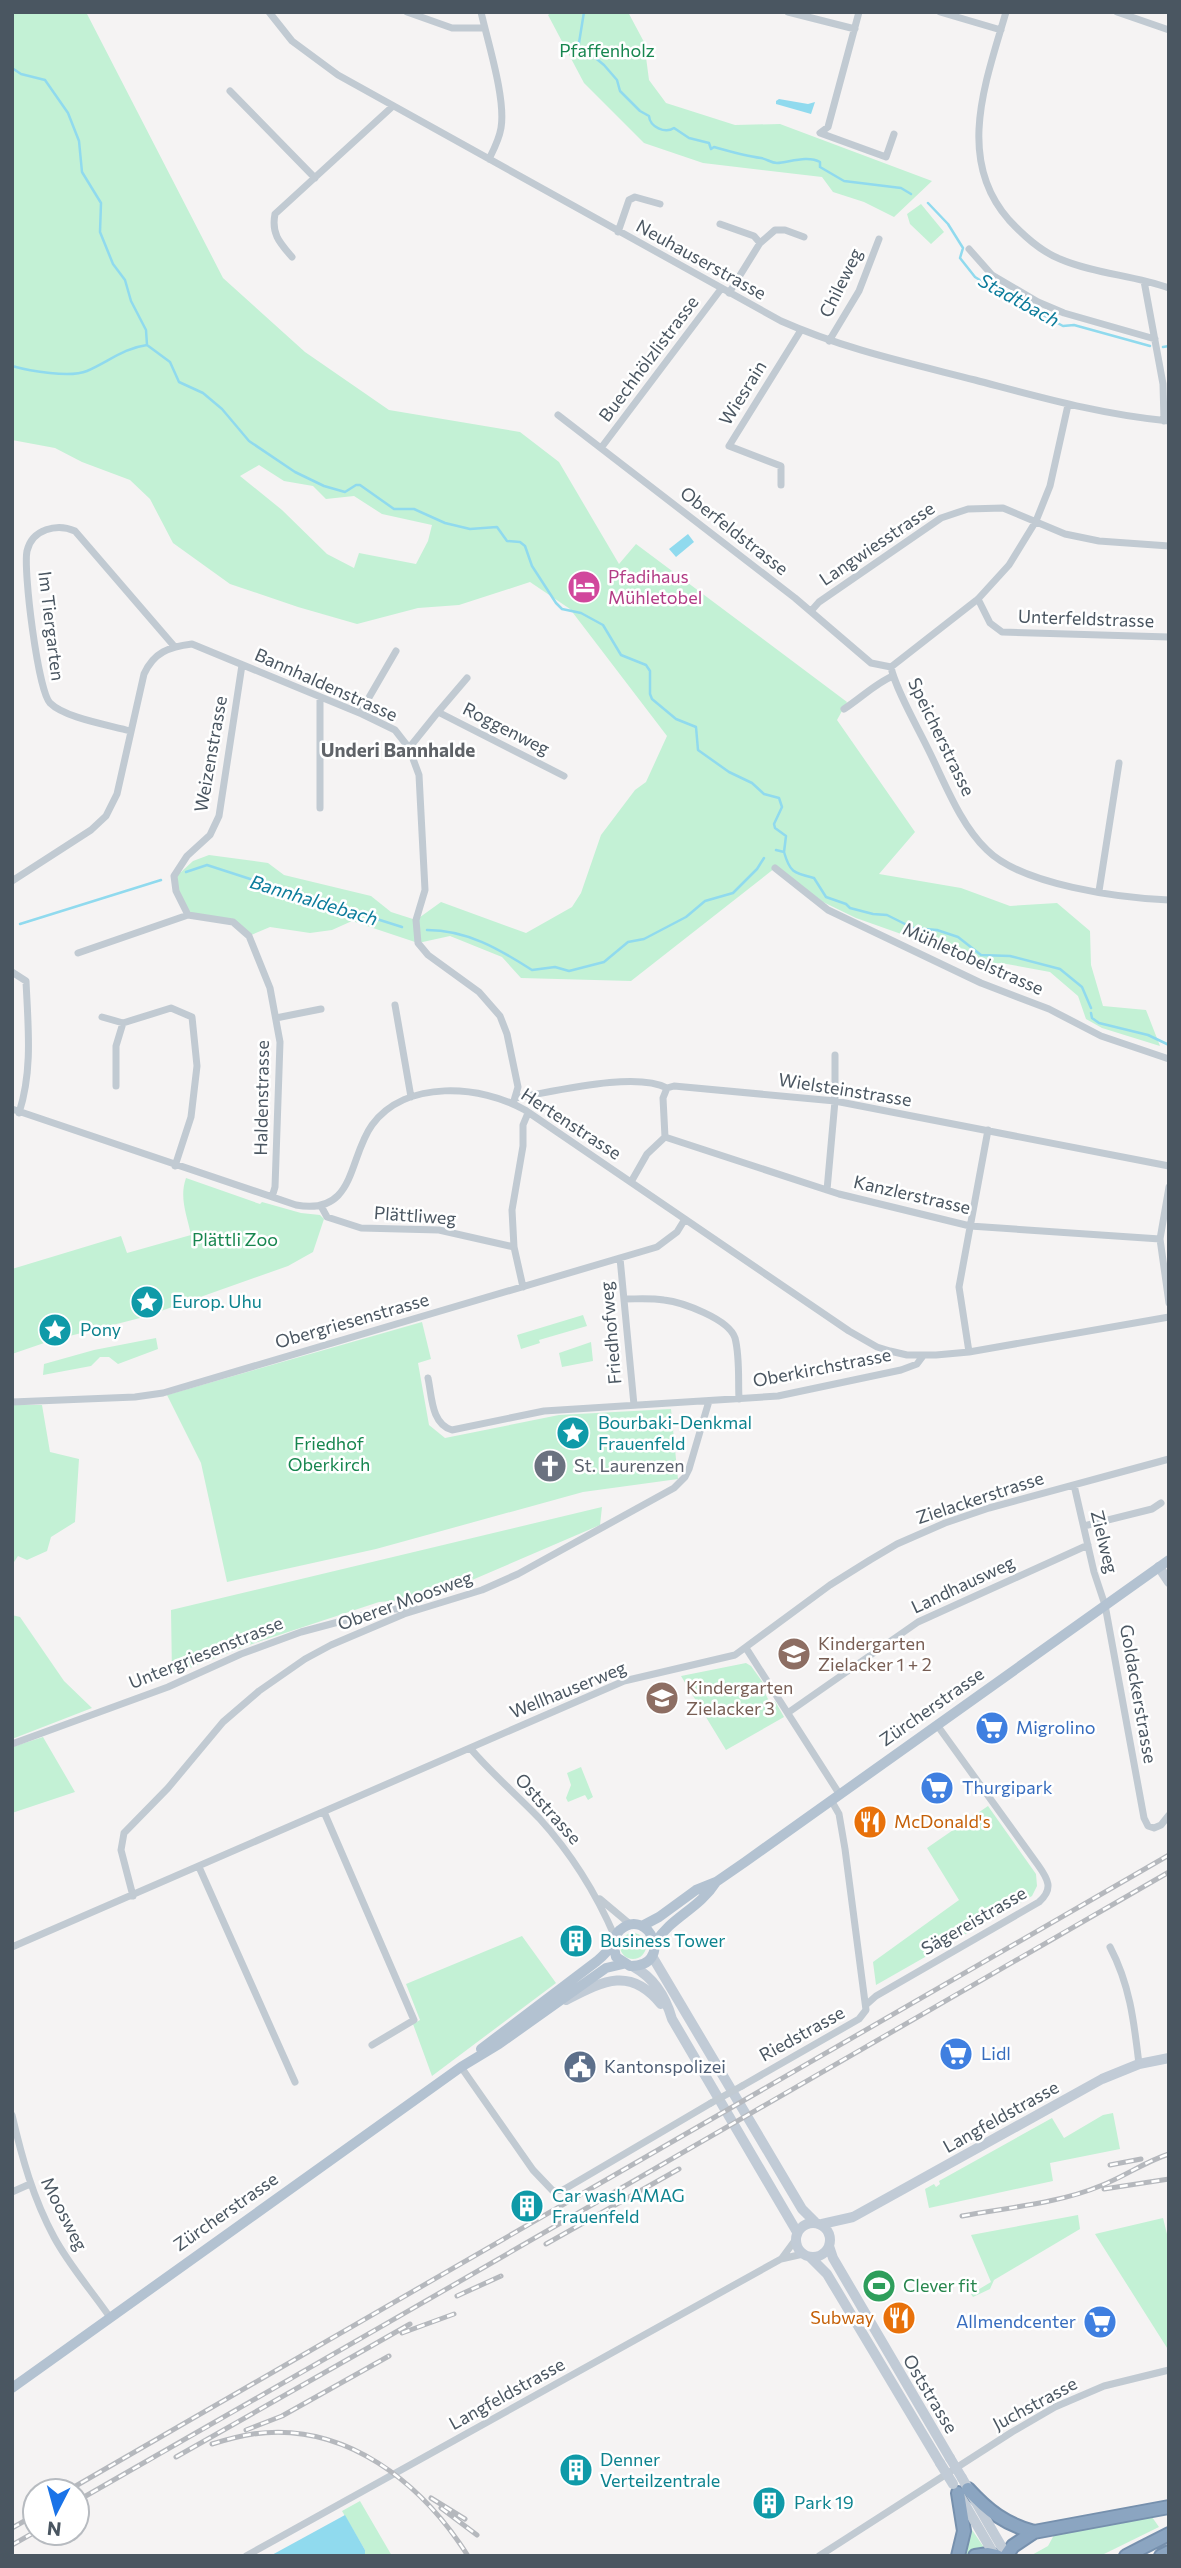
<svg xmlns="http://www.w3.org/2000/svg" width="1181" height="2568" font-family="Commissioner,sans-serif">
  <style>
    .green { fill: #c3f1d5; fill-rule: evenodd }
    .water { fill: #90daee }
    .lines { fill: none; stroke-linecap: round; stroke-linejoin: round }
    .stream { stroke: #90daee; stroke-width: 2.5 }
    .highway-casing { stroke: #7690ad; stroke-width: 16 }
    .street { stroke: #c1cad2; stroke-width: 7 }
    .secondary { stroke: #c1cbd6; stroke-width: 10 }
    .primary { stroke: #b3c2d1; stroke-width: 10 }
    .highway { stroke: #8ba5c1; stroke-width: 12 }
    .rail-casing { stroke: #b5b8bd; stroke-width: 5 }
    .rail { stroke: #fff; stroke-width: 2.5; stroke-dasharray: 8; stroke-linecap: butt }
    .street-bridge { stroke: #c1cad2; stroke-width: 7 }
    .secondary-bridge { stroke: #c1cbd6; stroke-width: 10 }
    .labels { text-anchor: middle; stroke-width: 5; stroke-linejoin: round; paint-order: stroke }
    .park-label { font-size: 18px; fill: #17864f; stroke: #fff }
    .street-label { font-size: 18px; fill: #4a5661; stroke: #fff }
    .hotel-label { font-size: 18px; fill: #b23c85; stroke: #fff; text-anchor: start }
    .culture-label { font-size: 18px; fill: #0d838f; stroke: #fff; text-anchor: start }
    .worship-label { font-size: 18px; fill: #5b616d; stroke: #fff; text-anchor: start }
    .education-label { font-size: 18px; fill: #785e54; stroke: #fff; text-anchor: start }
    .shop-label { font-size: 18px; fill: #366cbe; stroke: #fff; text-anchor: start }
    .food-label { font-size: 18px; fill: #c56008; stroke: #fff; text-anchor: start }
    .service-label { font-size: 18px; fill: #4e5e75; stroke: #fff; text-anchor: start }
    .leisure-label { font-size: 18px; fill: #27864d; stroke: #fff; text-anchor: start }
    .water-label { font-size: 19px; font-style: italic; fill: #0c7c9b; stroke: #fff }
    .neighbourhood-label { font-size: 19px; font-weight: bold; fill: #5f6368; stroke: #fff }
  </style>
  <rect width="100%" height="100%" fill="#f5f3f3"/>
  <path class="green" d="M12,12H86L223,278L305,352L389,410L520,432L559,462L619,564L636,544L847,702L837,720L915,832L879,874L961,888L1010,906L1057,903L1090,931L1091,965L1103,1006L1146,1010L1160,1046L1102,1028L1086,1019L1078,996L1050,972L1001,963L979,964L943,939L904,935L856,918L823,902L775,868L631,981L521,978L502,957L450,936L418,943L352,921L332,930L310,933L270,927L249,936L233,922L188,915L176,891L175,873L181,872L193,861L209,855L268,863L284,875L371,896L391,912L416,920L441,902L526,933L572,907L581,893L601,835L635,790L646,782L667,736L570,609L530,582L459,605L418,608L357,624L298,607L230,584L173,543L150,499L130,480L82,462L55,448L12,440ZM259,465L284,481L313,486L326,499L354,496L382,514L432,525L428,541L416,564L359,553L354,568L327,554L282,510L240,476Z
    M552,12H628L644,42L649,80L666,103L735,125L780,124L932,181L894,217L864,202L833,192L822,177L703,163L644,143L584,83L548,15Z
    M921,204L944,232L931,244L910,224L907,214Z
    M186,1178L260,1204L262,1202L301,1213L320,1215L324,1219L313,1252L288,1266L144,1317L50,1341L12,1354V1269L121,1236L127,1253L191,1235C187,1215 179,1198 186,1178Z
    M583,1315L587,1326L539,1340L540,1343L521,1349L517,1335Z
    M422,1322L431,1359L418,1363L429,1425L445,1438L559,1415L671,1409L678,1479L583,1492L376,1549L227,1582L201,1463L167,1395Z
    M156,1338L158,1349L118,1364L109,1357H100L91,1366L43,1375L44,1364L94,1350Z
    M591,1342L593,1361L562,1367L559,1353Z
    M12,1402L17,1405H42L50,1452L79,1459L75,1522L51,1537L47,1551L27,1560L18,1556L12,1565Z
    M602,1507L600,1525L430,1598L379,1602L246,1646L172,1675L171,1610Z
    M12,1615L20,1617L64,1681L92,1708L12,1739Z
    M746,1663L751,1666L767,1688L764,1691L770,1703L775,1701L784,1717L726,1750L681,1676Z
    M43,1737L75,1792L12,1813V1747Z
    M581,1767L593,1797L588,1800L585,1795L568,1802L566,1798L571,1785L567,1773Z
    M988,1806L1036,1874L1037,1886L1032,1896L876,1985L873,1962L959,1900L927,1848Z
    M620 1946a13 13 0 1 1 26 0a13 13 0 1 1-26 0Z
    M522,1936L556,1983L432,2076L413,2024L420,2020L406,1984Z
    M1113,2113L1120,2149L1050,2163L1053,2181L929,2208L925,2189L934,2184L936,2187L940,2184L939,2181L1052,2118L1064,2138L1103,2115Z
    M1078,2215L1080,2229L994,2280L990,2289L973,2297L971,2294L991,2282L971,2235Z
    M1163,2218L1169,2242V2351L1095,2234Z
    M360,2501L392,2556H365V2550L342,2511Z
    M1152,2517L1159,2527L1100,2556H1030L1048,2546L1054,2535Z
    M968,2524L985,2549L964,2556L963,2554Z"/>
  <path class="water" d="M779,99L808,104L815,102L811,114L776,104V101Z
    M688,534L694,542L676,557L669,549Z
    M345,2515L365,2550V2556H270Z"/>
  <g class="lines">
    <path class="stream" d="M584,12L578,49L593,56L604,65L617,80L620,91L640,111L649,116C650,127 665,134 674,128L689,138L709,143L711,149L714,147C728,151 746,156 761,158C767,159 771,163 777,163C790,162 808,155 820,162V167L844,181L901,188L911,194
      M12,68L21,74L45,80L68,113L79,141L82,172L101,203L100,232L113,264L125,280L131,301L146,330L147,345L170,362L179,382L203,393L222,409L249,441L295,472L324,486L345,492L356,485H360L394,509H414L445,523L470,529L497,527L507,541L520,542L525,546L532,566L556,603L562,609L581,613L603,625L621,655L646,665L650,671V694L652,699L676,719L696,727L698,750L729,772L752,783L764,794L779,798L782,807L774,824L775,828L786,836L784,852
      M928,203L948,224L963,248L960,258L975,277L999,292L1063,326L1074,325L1150,346
      M1163,347L1169,346
      M12,366C30,371 70,378 87,371C108,362 124,348 147,345
      M776,850L784,852
      M784,852C790,873 794,873 814,878L826,897L846,904L850,908L873,914L887,915L913,928L937,930L958,937L981,955L1010,956L1060,969L1082,987L1091,1008
      M186,872L207,865L278,888L308,902L326,903L402,927
      M20,924L161,880
      M427,930C467,930 499,949 532,970L555,967L569,971L604,962L628,942L644,939L686,917L705,901L733,893L757,869L764,858
      M1091,1013L1092,1018L1099,1023L1148,1035L1169,1045"/>
    <defs>
      <path id="highway" d="M968,2489C988,2511 1005,2524 1034,2532
        M958,2493L964,2531L958,2556
        M975,2556L988,2554L997,2556
        M1006,2556L1013,2546L1034,2532L1169,2507
        M1126,2556L1169,2534
        M1161,2556L1169,2552"/>
    </defs>
    <use href="#highway" class="highway-casing"/>
    <path class="street" d="M269,12L292,41L338,75L781,321C844,349 909,363 975,380C1040,397 1102,415 1169,421
      M407,12L452,28H484
      M481,12C488,43 506,99 501,128C499,140 494,149 489,159
      M788,12L855,29
      M859,12L828,127L820,133L886,157L894,134
      M940,12L1001,30
      M1006,12C986,81 955,159 1009,220C1024,236 1040,251 1060,259C1095,274 1133,275 1169,288
      M1117,12L1169,30
      M230,91L315,178
      M720,224L754,236L760,243L729,293
      M618,232L629,200L635,197L660,204
      M760,243L775,230H785L804,237
      M969,249L992,275L1038,302L1064,313L1155,339
      M292,257C280,243 271,234 275,214L393,106
      M1144,281L1163,384L1164,421
      M829,341L859,291L879,239
      M558,415L795,598L871,663L891,667
      M601,448L721,289
      M781,485V466L729,446L801,330
      M978,599L990,623L1002,632L1169,637
      M811,611L819,602L941,518L968,509L1003,508L1065,534L1099,541L1169,546
      M891,667C895,688 918,728 928,749C945,783 960,824 987,850C1022,885 1120,898 1169,900
      M891,667L978,599L1009,565L1036,521L1050,486L1068,405
      M844,709C861,698 876,683 893,676
      M438,712L467,678
      M360,713L396,651
      M130,731C109,725 65,718 50,703C38,691 23,570 27,551C32,529 57,523 75,531L174,646
      M409,748L438,712L564,776
      M320,808V697
      M775,868L828,910L981,983L1049,1009L1101,1036L1169,1059
      M12,881L91,830L106,816L117,794L144,674C154,652 169,647 192,644L362,714L395,730L409,748L419,775L425,890L416,920L418,943L428,955L479,992L500,1016L507,1034L518,1087L513,1104
      M1099,891L1119,763
      M188,915L176,891L174,876L187,856L210,835L219,816L242,665
      M78,953L188,915L233,922L249,936L270,988L280,1042L275,1187L272,1197
      M12,972L26,981C28,1026 33,1070 19,1113
      M395,1005L411,1097
      M102,1017L123,1023
      M276,1018L321,1009
      M116,1086V1046L123,1023L171,1008L192,1017L197,1066L191,1117L175,1166
      M515,1098C553,1092 635,1071 667,1088L674,1086L835,1101L1169,1166
      M12,1109L296,1205C356,1216 348,1158 372,1125C406,1079 481,1085 525,1110L849,1331L877,1347L890,1351L907,1355H936L969,1352L1169,1317
      M665,1137L839,1194L970,1226L1160,1239
      M665,1137L663,1098L667,1088
      M631,1182L647,1154L665,1137
      M1169,1187L1160,1239L1169,1303
      M827,1190L835,1101V1055
      M321,1206L327,1217L361,1228L439,1230L514,1247
      M620,1258L634,1405
      M523,1287L514,1247L512,1210L523,1146V1125L528,1113
      M625,1299C638,1299 651,1298 664,1300C682,1302 729,1319 735,1338C740,1357 738,1380 739,1399
      M969,1352L959,1287L988,1130
      M428,1378C432,1396 431,1424 452,1430L544,1411L778,1396L901,1370L917,1364L923,1356
      M12,1402L135,1397L163,1393L657,1247L677,1232L685,1219
      M1074,1485L1094,1572L1105,1605L1144,1818L1148,1826L1154,1828L1161,1825L1169,1815
      M1084,1526L1152,1509L1161,1503
      M746,1648L840,1795
      M789,1712L918,1622L1088,1545
      M12,1744L168,1687L241,1654L301,1632L387,1609H416
      M470,1748C491,1773 516,1794 539,1818C571,1853 596,1893 615,1937
      M324,1812L414,2020L372,2045
      M199,1867L295,2082
      M133,1896L121,1850L124,1833L168,1788L223,1722L259,1691L305,1659L331,1645L404,1614L482,1590L518,1574L674,1488L685,1477L689,1469L709,1401
      M600,1899L631,1925
      M12,1947L624,1681L735,1655L830,1585L870,1560L897,1544L945,1523L989,1508L1169,1459
      M1110,1947C1130,1985 1134,2022 1139,2064
      M867,2004L876,1996L1039,1902C1054,1889 1048,1879 1038,1865L937,1725
      M461,2067L533,2170L553,2191L563,2190L711,2103
      M742,2086L859,2019L866,2010L845,1849L839,1814L831,1800
      M12,2115C22,2158 33,2198 54,2237C69,2265 91,2290 109,2316
      M12,2192L30,2184
      M782,2258L796,2239
      M246,2556L781,2259L803,2254
      M819,2556L1012,2432L1055,2407L1104,2386L1169,2370"/>
    <path class="secondary" d="M1159,1567L1169,1582
      M652,1956L802,2209L815,2222
      M634,1967C654,1978 666,1998 672,2019L797,2232
      M566,2000C603,1981 630,1966 661,2004
      M796 2240a17 17 0 1 1 34 0a17 17 0 1 1-34 0Z
      M822,2224L853,2217L1102,2079L1139,2064L1169,2058
      M829,2246L833,2258L950,2458
      M810,2257L827,2274L839,2294L940,2463
      M962,2478L1007,2556
      M960,2496L995,2556"/>
    <path class="primary" d="M642,1926L659,1917L696,1890L716,1882L745,1862L1169,1560
      M655,1943C671,1917 699,1909 716,1882
      M481,2049L597,1961C603,1956 609,1950 612,1944C615,1939 615,1934 620,1930C649,1905 675,1967 630,1966L616,1957L613,1943
      M12,2388L461,2067L499,2044L606,1968L623,1964"/>
    <use href="#highway" class="highway"/>
    <defs>
      <path id="rail" d="M1110,2165L1141,2159
        M1104,2189L1169,2179
        M962,2216C1005,2208 1060,2203 1100,2186C1124,2177 1144,2162 1169,2154
        M546,2244L679,2169
        M457,2296L501,2276
        M402,2333L454,2314
        M246,2430L282,2416L389,2356
        M212,2444C225,2440 239,2436 253,2434C345,2421 422,2483 468,2556
        M176,2457L410,2324
        M67,2491L1169,1855
        M431,2498L465,2519
        M77,2501C442,2293 805,2081 1169,1872
        M441,2508L477,2535
        M12,2528L35,2515
        M12,2545L35,2532"/>
    </defs>
    <use href="#rail" class="rail-casing"/>
    <use href="#rail" class="rail"/>
    <path class="street-bridge" d="M711,2103L742,2086"/>
    <path class="secondary-bridge" d="M950,2458L962,2478
      M940,2463L953,2484"/>
  </g>
  <defs>
    <symbol id="hotel-disc" viewBox="-11 -11 22 22"><circle r="9.5" fill="#d1479c" stroke="#fff"/><path d="M-6-4.5h1.5V1H6V5H4.5V3h-9V5H-6ZM-4 0a1.8 1.8 0 1 1 3.6 0ZM.5 0V-2.5h3Q6-2.5 6 0Z" fill="#fff"/></symbol>
    <symbol id="sight-disc" viewBox="-11 -11 22 22"><circle r="9.5" fill="#0f9aa8" stroke="#fff"/><path d="M0-6L1.8-2.2L6-1.7L2.9 1.2L3.7 5.4L0 3.3L-3.7 5.4L-2.9 1.2L-6-1.7L-1.8-2.2Z" fill="#fff"/></symbol>
    <symbol id="church-disc" viewBox="-11 -11 22 22"><circle r="9.5" fill="#6b7280" stroke="#fff"/><path d="M-1.2-6h2.4v3.5h3.3v2.4h-3.3V6h-2.4V-.1h-3.3v-2.4h3.3Z" fill="#fff"/></symbol>
    <symbol id="school-disc" viewBox="-11 -11 22 22"><circle r="9.5" fill="#8d6e63" stroke="#fff"/><path d="M0-5L7-2L0 1L-7-2ZM-4 1L0 2.5L4 1V4Q0 6-4 4Z" fill="#fff"/></symbol>
    <symbol id="supermarket-disc" viewBox="-11 -11 22 22"><circle r="9.5" fill="#3f7fe0" stroke="#fff"/><path d="M-6-5.5h2.5l.6 2H6L4.5 2H-2.5L-4.4-4H-6ZM-1.5 3.2a1.3 1.3 0 1 0 .1 0ZM3 3.2a1.3 1.3 0 1 0 .1 0Z" fill="#fff"/></symbol>
    <symbol id="restaurant-disc" viewBox="-11 -11 22 22"><circle r="9.5" fill="#e8710a" stroke="#fff"/><path d="M-5-6h1v4h1v-4h1v4h1v-4h1v5L-1.5 .5V6h-2V.5L-5-1ZM5-6V6H3V1.5H1.5Q1.5-4 5-6Z" fill="#fff"/></symbol>
    <symbol id="building-disc" viewBox="-11 -11 22 22"><circle r="9.5" fill="#0f9aa8" stroke="#fff"/><path d="M-4-6H4V6H1V3H-1V6H-4ZM-2.5-4.3h1.7v1.8h-1.7ZM.8-4.3h1.7v1.8H.8ZM-2.5-1h1.7V.8h-1.7ZM.8-1h1.7V.8H.8Z" fill="#fff"/></symbol>
    <symbol id="civic-disc" viewBox="-11 -11 22 22"><circle r="9.5" fill="#5c6f8a" stroke="#fff"/><path d="M-.6-6.5H3V-4.5H.6V-3L4-1V1h2V6H-6V1h2V-1L-.6-3ZM-1.2 2.5V6h2.4V2.5Z" fill="#fff"/></symbol>
    <symbol id="stadium-disc" viewBox="-11 -11 22 22"><circle r="9.5" fill="#2e9e5b" stroke="#fff"/><path d="M0-5a6.5 5 0 1 0 0 10a6.5 5 0 1 0 0-10ZM-3.5-1.8h7v3.6h-7Z" fill="#fff"/></symbol>
  </defs>
  <g fill-rule="evenodd">
    <use href="#hotel-disc" x="565" y="568" width="38" height="38"/>
    <use href="#sight-disc" x="128" y="1283" width="38" height="38"/>
    <use href="#sight-disc" x="36" y="1311" width="38" height="38"/>
    <use href="#sight-disc" x="554" y="1414" width="38" height="38"/>
    <use href="#church-disc" x="531" y="1447" width="38" height="38"/>
    <use href="#school-disc" x="775" y="1635" width="38" height="38"/>
    <use href="#school-disc" x="643" y="1679" width="38" height="38"/>
    <use href="#supermarket-disc" x="973" y="1709" width="38" height="38"/>
    <use href="#supermarket-disc" x="918" y="1769" width="38" height="38"/>
    <use href="#restaurant-disc" x="851" y="1803" width="38" height="38"/>
    <use href="#building-disc" x="557" y="1922" width="38" height="38"/>
    <use href="#supermarket-disc" x="937" y="2035" width="38" height="38"/>
    <use href="#civic-disc" x="561" y="2048" width="38" height="38"/>
    <use href="#building-disc" x="508" y="2187" width="38" height="38"/>
    <use href="#stadium-disc" x="860" y="2267" width="38" height="38"/>
    <use href="#restaurant-disc" x="880" y="2299" width="38" height="38"/>
    <use href="#supermarket-disc" x="1081" y="2303" width="38" height="38"/>
    <use href="#building-disc" x="557" y="2451" width="38" height="38"/>
    <use href="#building-disc" x="750" y="2484" width="38" height="38"/>
  </g>
  <g class="labels">
    <g class="park-label">
      <text x="607" y="57">Pfaffenholz</text>
      <text x="235" y="1246">Plättli Zoo</text>
      <text x="329" y="1450">Friedhof<tspan x="329" dy="21">Oberkirch</tspan></text>
    </g>
    <g class="street-label">
      <text transform="translate(701 260) rotate(29)" y="6">Neuhauserstrasse</text>
      <text transform="translate(841 283) rotate(-64)" y="6">Chileweg</text>
      <text transform="translate(649 359) rotate(-53)" y="6">Buechhölzlistrasse</text>
      <text transform="translate(743 393) rotate(-58)" y="6">Wiesrain</text>
      <text transform="translate(734 531) rotate(38)" y="6">Oberfeldstrasse</text>
      <text transform="translate(877 544) rotate(-34)" y="6">Langwiesstrasse</text>
      <text transform="translate(1086 619) rotate(2)" y="6">Unterfeldstrasse</text>
      <text transform="translate(51 626) rotate(83)" y="6">Im Tiergarten</text>
      <text transform="translate(326 685) rotate(24)" y="6">Bannhaldenstrasse</text>
      <text transform="translate(506 729) rotate(27)" y="6">Roggenweg</text>
      <text transform="translate(941 737) rotate(64)" y="6">Speicherstrasse</text>
      <text transform="translate(211 754) rotate(-80)" y="6">Weizenstrasse</text>
      <text transform="translate(973 959) rotate(24)" y="6">Mühletobelstrasse</text>
      <text transform="translate(845 1090) rotate(9)" y="6">Wielsteinstrasse</text>
      <text transform="translate(262 1098) rotate(-89)" y="6">Haldenstrasse</text>
      <text transform="translate(571 1124) rotate(33)" y="6">Hertenstrasse</text>
      <text transform="translate(912 1195) rotate(13)" y="6">Kanzlerstrasse</text>
      <text transform="translate(415 1216) rotate(4)" y="6">Plättliweg</text>
      <text transform="translate(352 1321) rotate(-16)" y="6">Obergriesenstrasse</text>
      <text transform="translate(611 1333) rotate(-95)" y="6">Friedhofweg</text>
      <text transform="translate(822 1368) rotate(-11)" y="6">Oberkirchstrasse</text>
      <text transform="translate(980 1498) rotate(-18)" y="6">Zielackerstrasse</text>
      <text transform="translate(1104 1542) rotate(76)" y="6">Zielweg</text>
      <text transform="translate(963 1585) rotate(-25)" y="6">Landhausweg</text>
      <text transform="translate(405 1601) rotate(-20)" y="6">Oberer Moosweg</text>
      <text transform="translate(206 1653) rotate(-22)" y="6">Untergriesenstrasse</text>
      <text transform="translate(568 1690) rotate(-22)" y="6">Wellhauserweg</text>
      <text transform="translate(1138 1694) rotate(80)" y="6">Goldackerstrasse</text>
      <text transform="translate(932 1707) rotate(-35)" y="6">Zürcherstrasse</text>
      <text transform="translate(548 1809) rotate(48)" y="6">Oststrasse</text>
      <text transform="translate(974 1921) rotate(-30)" y="6">Sägereistrasse</text>
      <text transform="translate(802 2034) rotate(-29)" y="6">Riedstrasse</text>
      <text transform="translate(1001 2117) rotate(-29)" y="6">Langfeldstrasse</text>
      <text transform="translate(226 2212) rotate(-35)" y="6">Zürcherstrasse</text>
      <text transform="translate(64 2214) rotate(63)" y="6">Moosweg</text>
      <text transform="translate(507 2394) rotate(-29)" y="6">Langfeldstrasse</text>
      <text transform="translate(930 2394) rotate(59)" y="6">Oststrasse</text>
      <text transform="translate(1035 2404) rotate(-28)" y="6">Juchstrasse</text>
    </g>
    <g class="hotel-label">
      <text x="608" y="583">Pfadihaus<tspan x="608" dy="21">Mühletobel</tspan></text>
    </g>
    <g class="culture-label">
      <text x="172" y="1308">Europ. Uhu</text>
      <text x="80" y="1336">Pony</text>
      <text x="598" y="1429">Bourbaki-Denkmal<tspan x="598" dy="21">Frauenfeld</tspan></text>
      <text x="600" y="1947">Business Tower</text>
      <text x="552" y="2202">Car wash AMAG<tspan x="552" dy="21">Frauenfeld</tspan></text>
      <text x="600" y="2466">Denner<tspan x="600" dy="21">Verteilzentrale</tspan></text>
      <text x="794" y="2509">Park 19</text>
    </g>
    <g class="worship-label">
      <text x="574" y="1472">St. Laurenzen</text>
    </g>
    <g class="education-label">
      <text x="818" y="1650">Kindergarten<tspan x="818" dy="21">Zielacker 1 + 2</tspan></text>
      <text x="686" y="1694">Kindergarten<tspan x="686" dy="21">Zielacker 3</tspan></text>
    </g>
    <g class="shop-label">
      <text x="1016" y="1734">Migrolino</text>
      <text x="962" y="1794">Thurgipark</text>
      <text x="981" y="2060">Lidl</text>
      <text x="1076" y="2328" text-anchor="end">Allmendcenter</text>
    </g>
    <g class="food-label">
      <text x="894" y="1828">McDonald's</text>
      <text x="874" y="2324" text-anchor="end">Subway</text>
    </g>
    <g class="service-label">
      <text x="604" y="2073">Kantonspolizei</text>
    </g>
    <g class="leisure-label">
      <text x="903" y="2292">Clever fit</text>
    </g>
    <g class="water-label">
      <text transform="translate(1019 300) rotate(29)" y="7">Stadtbach</text>
      <text transform="translate(314 900) rotate(17)" y="7">Bannhaldebach</text>
    </g>
    <g class="neighbourhood-label">
      <text x="398" y="757">Underi Bannhalde</text>
    </g>
  </g>
  <rect width="1181" height="2568" fill="none" stroke="#4a5661" stroke-width="28"/>
  <g transform="translate(56 2512) rotate(186)"><circle r="33" fill="#ffffff" stroke="#b7bbc0" stroke-width="2"/>
  <path d="M0-5L12 26L0 18L-12 26Z" fill="#1a73e8"/>
  <text y="-10" font-size="19" font-weight="bold" text-anchor="middle" fill="#4a5661">N</text>
  </g>
</svg>
